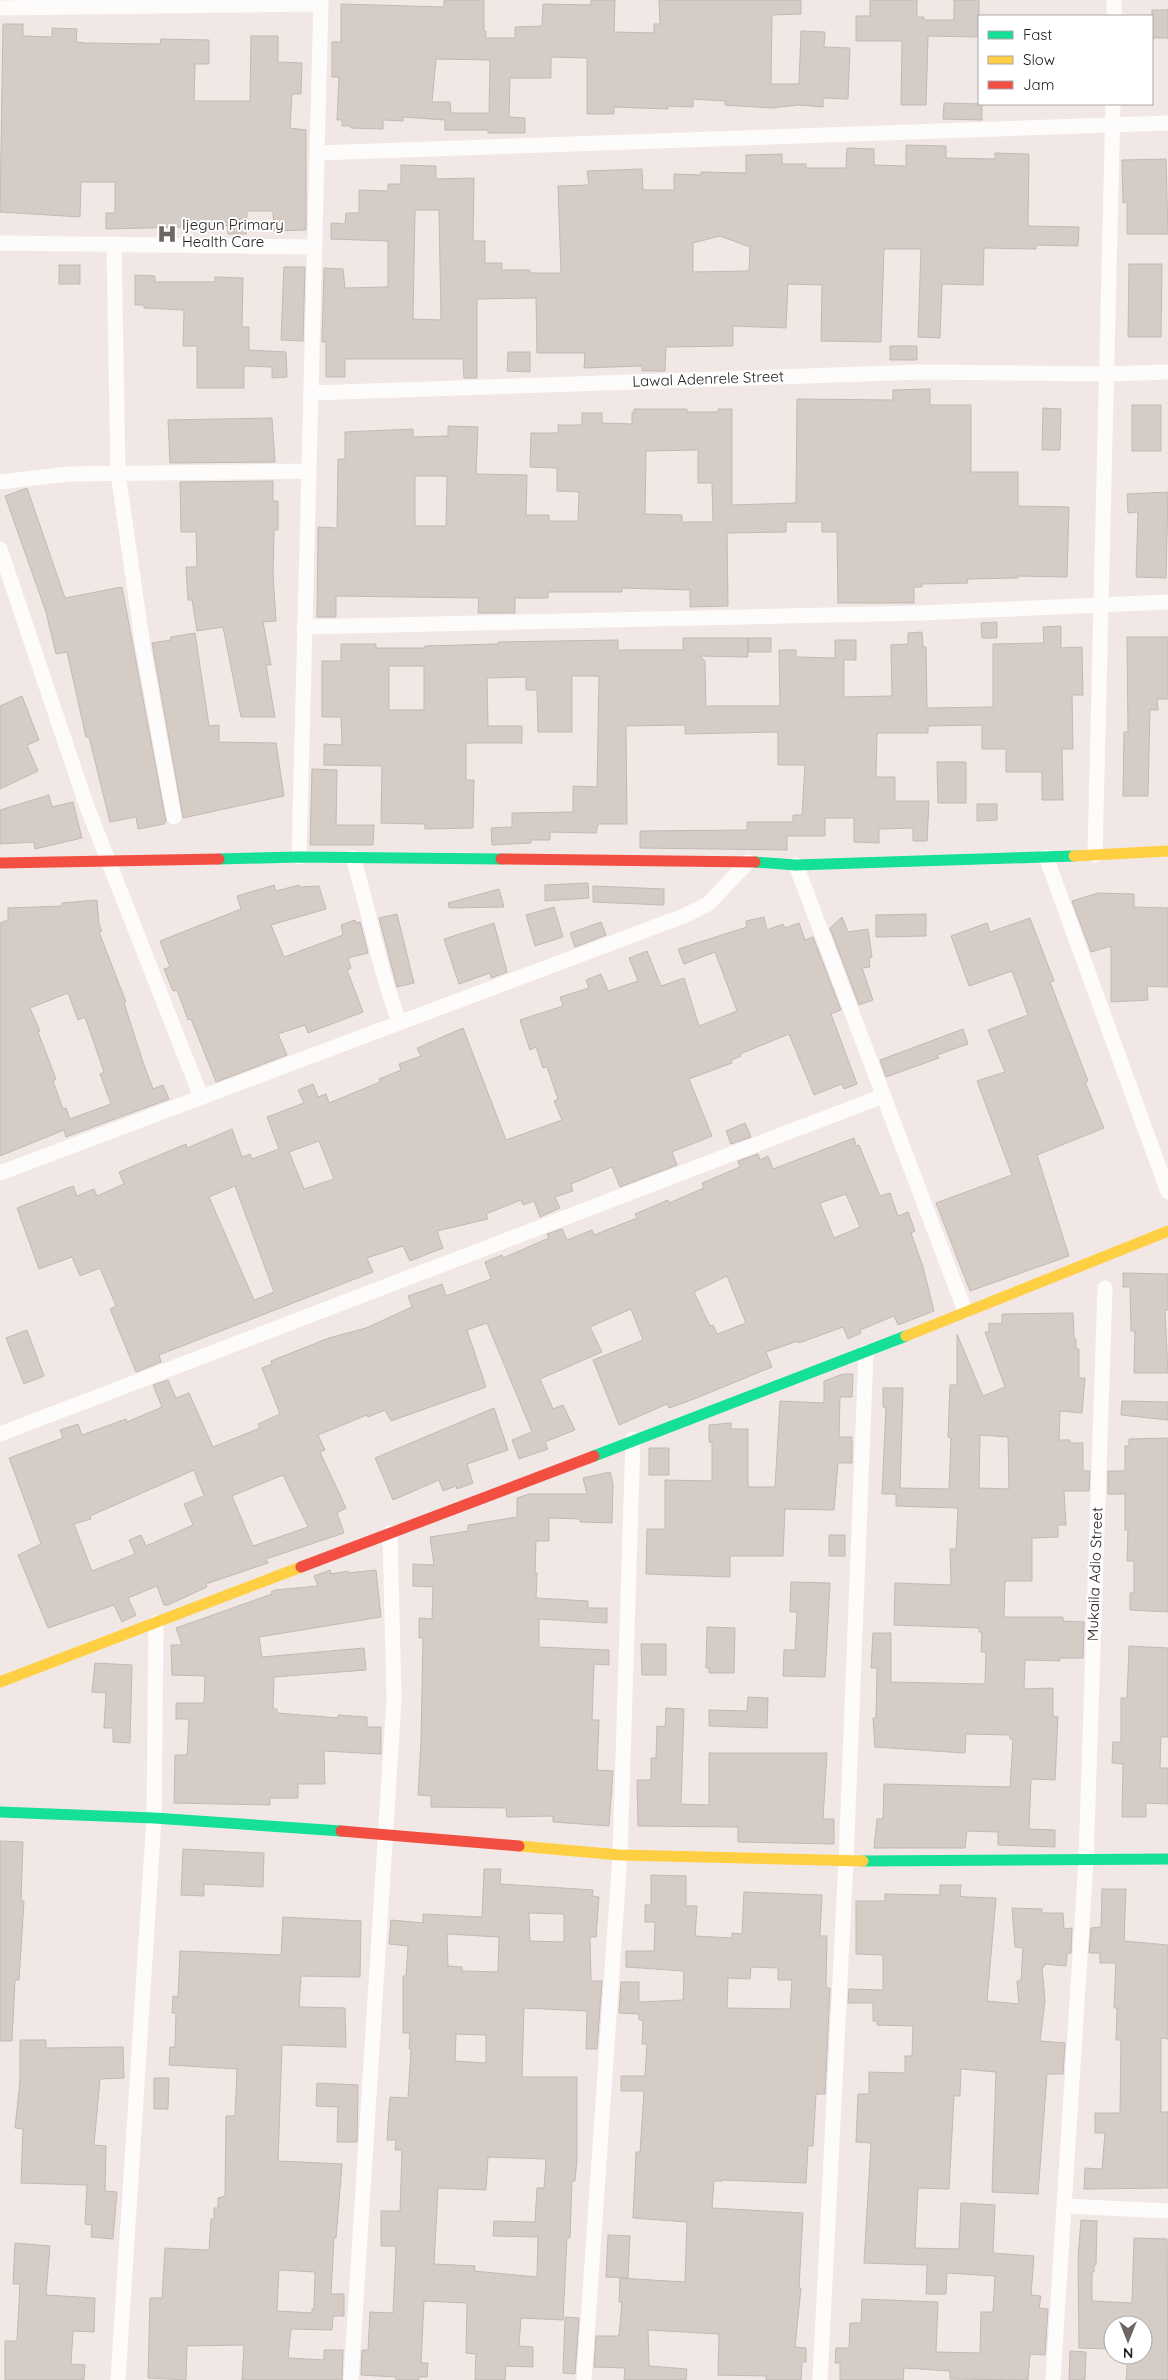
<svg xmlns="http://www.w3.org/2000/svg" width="1168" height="2380" font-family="Quicksand,sans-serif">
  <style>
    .building { fill: #d6ccc6; stroke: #c0b9b6; fill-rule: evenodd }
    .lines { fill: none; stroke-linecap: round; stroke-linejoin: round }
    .street { stroke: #fdfcfb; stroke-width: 15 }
    .fast { stroke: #16e098; stroke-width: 11 }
    .slow { stroke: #ffcf43; stroke-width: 11 }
    .jam { stroke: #f24e42; stroke-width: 11 }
    .labels { text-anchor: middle; stroke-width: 4; stroke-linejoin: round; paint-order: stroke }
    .poi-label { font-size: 15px; fill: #27211f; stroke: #fff; text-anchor: start }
    .street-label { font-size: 15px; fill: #27211f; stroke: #fff }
  </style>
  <rect width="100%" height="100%" fill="#f1e8e5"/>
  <path class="building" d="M444,0H484V31H486V38H515V27L542,26L543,4L591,5V0H615L614,32L654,33V24H660L659,0H801V14L772,15L771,84H799L801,31L825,32L824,47L850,48L848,99L823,98V107L799,105L771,108L725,105V101L693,99V107L668,106V109L614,107V114H587V58L551,57V78H510L509,117L525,118V133H488V130H445V120L403,117V121L383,120V129L351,128V126H342V120H337L339,77H332V42H341V4L444,7ZM436,59L490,60L489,113H451L450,102H432Z
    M870,0H917V17H924V20H954V0H979V37L928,36L926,105H901L902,41H856V16H870Z
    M1152,10H1168V38H1152Z
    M3,24H23V36L52,37V28L77,29L76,42L85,43L160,44L161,39L209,40V64H195L194,101H250L251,36H278V62L302,63L301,94H292L290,128L306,130V230L274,231L273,211H247L246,234H228V226L106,229V213H115V182H81L80,217L0,212Z
    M944,103L982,104V120L943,119Z
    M906,145L946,146V158L995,159V153L1029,154L1028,226L1079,227L1078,246L1036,245V249L984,248L983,285L942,284L940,338L918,337L921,249H884L881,342L821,341L822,285L788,284L786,328L733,326V346L666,347L665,371H642V366L584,368L585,353H537L536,298L477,299V378H464L463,359H345V377H326V342H322L324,268L343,269L345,288L388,287V241L331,239V223L345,224L346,213H359V190L388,191V184H401V165L436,166V179L474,178L473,241H485V263H502V270H530V273H561L558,186L589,185L587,171L642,169L643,190H674V174L701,175V172L746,173V155L782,154V164H806V168H846L847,148L874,149V165L906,166ZM415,210H439L441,320L413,319ZM720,236L750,247L749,271L693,272V243Z
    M1166,159L1168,234H1127V202L1123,203L1122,160Z
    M1129,264H1162L1161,337H1128Z
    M59,265H80V284H59Z
    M284,267H305L303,341L281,340Z
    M135,275L155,276V282H215V277L243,278L242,327H249V350L286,352L287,377L272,378V367L244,366V388H197V346H183L184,310L144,308V305H135Z
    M890,346H917V360H890Z
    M508,352H530V372L507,371Z
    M930,389V405H971V472H1018V506L1069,507L1067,577L1018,576V578L967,579L968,583L922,584V587H914V603H838L837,532H822V522H786V532L727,533L728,606L690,607V590L622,588V592H548V598H515V613H478L479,598L336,596V617H317L318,527L337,528L338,459H345V432L413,429V437L448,436V426L478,427L476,474L527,475L526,515H549V521H578L579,492L557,491V468L530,467L531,433H558V425H582V413H602V423L632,424V413L634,412V409H687V412H718V409H732V505L796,503L797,399L893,400V390ZM698,450V483H712L713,522H682V515L645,514L646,451ZM415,476H447L446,526H415Z
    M1132,405H1161V451H1132Z
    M1043,408L1061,409L1060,450H1042Z
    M272,418L275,462L170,463L168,420Z
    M273,481V501H278V530H274L273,574L276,621L263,622L271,665H266L275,717H241L223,627L197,631L192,600H188L186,567H197L196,532H181L180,482Z
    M27,488L65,598L122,587L166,821L164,824L138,829L136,817L110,822L89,737H86L67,652L56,654L46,612L5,496Z
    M1168,492L1166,578L1136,577L1138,512L1128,513L1127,494Z
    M997,622V638H982L981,623Z
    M1061,626V648L1082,647L1083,695H1072L1073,749H1062L1063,800H1042V772H1006V749H982V725L928,726V733H877L876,777H895V801H929L927,841H913V828L879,829V843L854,842V818H825V836H787V850L640,848V831L747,830V822H793V815H802L805,765H778V732L685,734V725L626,726L627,824H598L596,833L550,832V840H531V843L492,845L491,828L512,827V813L573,812V786L597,787L599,676H572V732H538L537,690H526V677L487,678L488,726H522V743H466V780H474L473,828L425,829V824L381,823L382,766L324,765V744L342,745L341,717H322V661H341V644H376V648H425V646L498,644V642L618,640V650H683V638H748V657L700,656L705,661L706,708L708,706H780L779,650H796V657L835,658V640H856V660H844V697L892,696L891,645L908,644V633L922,632L923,647H926L927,708L993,707V644L1044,643L1043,627ZM389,666H424V710H389Z
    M195,633L209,726L219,725V742L276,743L284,796L183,818L152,643L171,640V637Z
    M1127,637H1168V699H1157L1158,710H1150L1148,796H1123L1124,732H1128Z
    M748,638H771V652H748Z
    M22,696L39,740L27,745L38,771L0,789V706Z
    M937,762H966V803H938Z
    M312,769L337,770L336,825H374L373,845H310Z
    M49,795L52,807L73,802L82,838L35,849L34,842L0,844V810Z
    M977,804H997V820L977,821Z
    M588,883L589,898L545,901V885Z
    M274,885L276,891L299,885L300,887L319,886L326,909L271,925L284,957L343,935L341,925L355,920L356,923L360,922L368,953L348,958L351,968L347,970L363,1012L308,1033L305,1025L278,1034L287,1055L216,1082L191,1019L188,1020L177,990L173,991L164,969L170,967L160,941L241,909L237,896Z
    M593,886L664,889V905L593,902Z
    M499,889L504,907L449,908L448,903Z
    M1098,893L1134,894V907L1168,908V987L1147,986L1148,1000L1111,1002V946L1091,952L1072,901Z
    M97,900L99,924L102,931L99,932L126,1002L124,1003L143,1062L153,1089L163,1085L169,1099L66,1137L64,1130L0,1156V923L8,920V908L62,906V903ZM68,993L78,1020L85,1017L104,1072L100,1074L111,1104L70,1119L66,1108L63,1109L53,1081L56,1079L38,1032L40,1031L30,1008Z
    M554,907L563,937L535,946L526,915Z
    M397,914L414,983L397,987L379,918Z
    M926,914V936L876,937V915Z
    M764,917L767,930L783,924L785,928L799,923L805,940L813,937L841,1010L831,1014L857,1084L844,1089L842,1084L814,1095L789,1034L740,1054L741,1056L731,1060L732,1063L689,1079L712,1136L672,1152L677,1165L620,1187L612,1167L571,1184L573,1191L555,1197L560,1208L540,1217L534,1201L523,1205L521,1200L486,1214L488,1219L437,1231L443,1248L410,1261L403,1246L367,1258L373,1272L159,1355L161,1362L136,1372L110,1309L116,1306L100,1268L80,1276L72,1257L39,1269L17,1208L73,1186L77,1196L94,1189L97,1196L124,1184L119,1172L186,1144L187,1148L232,1129L242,1157L250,1154L252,1159L279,1149L267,1117L304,1103L298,1090L313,1084L318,1097L326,1094L329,1103L380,1082L379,1079L401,1070L399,1064L421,1056L417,1048L463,1028L506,1140L562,1120L554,1101L558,1099L547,1067L543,1068L536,1047L530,1050L520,1020L563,1006L560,997L589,988L586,980L601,974L608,991L638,981L629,958L647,951L661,986L684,978L699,1026L737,1011L715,952L684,964L678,949L747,927L746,921ZM319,1141L334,1179L304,1189L289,1152ZM235,1186L274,1292L254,1300L209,1197Z
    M842,917L848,932L868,929L872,957L869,958L870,967L862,968L873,1000L859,1005L830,928Z
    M1030,918L1054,981L1050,982L1088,1081L1085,1082L1104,1128L1037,1155L1069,1256L970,1291L936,1203L1012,1175L977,1081L1005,1072L988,1030L1028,1015L1012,971L969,986L951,936L987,923L990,932Z
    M601,922L606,935L575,947L570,933Z
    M494,923L507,972L491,978L490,973L459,984L444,939Z
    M963,1029L968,1044L937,1055L939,1058L886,1077L880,1060Z
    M745,1123L751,1137L731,1144L726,1131Z
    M854,1138L856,1146L859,1145L880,1196L890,1193L898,1216L908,1212L915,1231L911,1233L923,1267L934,1311L898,1325L894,1316L860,1330L861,1333L848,1339L843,1327L799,1343L798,1341L766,1352L772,1367L694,1399L669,1408L667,1404L619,1425L593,1360L643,1340L631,1309L590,1327L602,1352L540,1379L553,1409L563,1405L575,1430L545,1442L548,1449L519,1459L512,1440L532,1432L487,1323L467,1330L486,1387L391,1421L385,1410L368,1417L367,1415L318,1435L325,1450L320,1452L346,1508L337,1513L344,1533L266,1559L268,1563L206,1584L207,1587L168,1605H164L157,1586L128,1598L136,1615L122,1622L114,1605L48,1628L18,1555L41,1544L9,1458L63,1438L60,1430L78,1424L82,1435L126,1419L127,1422L162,1407L153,1385L168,1380L176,1398L189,1393L213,1447L260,1428L258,1424L280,1414L262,1368L272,1364L271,1361L329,1338L366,1328L412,1307L408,1296L442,1284L446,1296L491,1279L485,1262L502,1255L503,1258L549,1238L547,1234L562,1229L567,1240L592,1230L594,1235L637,1218L635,1214L668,1200L669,1203L704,1188L702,1183L740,1167L738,1161L758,1154L760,1160L768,1156L773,1169ZM846,1194L860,1227L834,1238L820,1203ZM727,1276L746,1323L717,1334L713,1325L710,1326L694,1292ZM194,1470L204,1496L184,1504L193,1525L146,1546L141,1535L129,1540L135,1554L92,1571L74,1524L91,1519L90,1516ZM283,1475L308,1527L253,1546L232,1496Z
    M1123,1273L1168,1274V1310H1165L1168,1373H1134L1135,1331H1131L1130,1287H1123Z
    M1073,1313L1074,1339H1076V1349H1079V1378H1085L1082,1413L1060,1411L1059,1440H1070V1443H1083V1471H1090L1089,1491H1064L1066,1525H1058V1537L1032,1538V1581H1005L1004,1617H1063V1621L1084,1622L1083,1658H1060V1661L1025,1660L1024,1689L1053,1688V1716L1058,1717L1055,1780L1031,1779L1029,1829L1055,1830V1847L998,1845V1832L967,1831L965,1848H874L877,1819H883L884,1784L1010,1787L1013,1739H1010V1735L966,1734L965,1753L875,1747L873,1718H876L877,1668H871L873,1633H891V1682L985,1684L986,1652H981L982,1632H979V1628L894,1625L895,1583L951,1585L950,1549H956L958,1508L896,1506V1494H882L886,1407H883V1388H903L900,1488L949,1489L951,1438L948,1437L950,1385H957V1334L983,1396L1005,1387L985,1332H989V1323L1002,1324V1314ZM980,1435L1008,1437L1009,1489L979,1488Z
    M27,1330L44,1376L24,1384L6,1338Z
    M843,1374H853L852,1397H840L839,1437H852V1463H838L834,1510L785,1509L783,1556H730V1577L646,1574L647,1529H665V1480L712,1481V1442H709V1425L731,1423V1429H748V1487H775L780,1401L824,1403V1381Z
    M1122,1401L1168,1402V1420L1121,1415Z
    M494,1408L508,1450L467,1464L473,1483L457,1489L456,1486L443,1491L439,1480L393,1500L375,1458Z
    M1168,1438V1612L1130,1610V1593H1134V1561H1127L1128,1530H1125V1494H1108V1471H1125V1446H1129V1439Z
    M649,1448H669V1475H649Z
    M610,1472L613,1484L612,1523L580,1522V1519L549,1518V1541H536L535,1573H537L536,1598L588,1601V1608H607V1623L539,1619V1647L609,1650V1665L594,1664L592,1720H599L597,1770L613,1771L609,1826L553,1822V1816L507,1817L506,1808L431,1807V1796L418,1795L421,1742L423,1638H419V1618L432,1619L433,1587L413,1586V1564L434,1565L430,1537L468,1531V1525L517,1517V1498L529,1494H587L583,1478Z
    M829,1535H845V1556H829Z
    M330,1570L331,1574L348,1571V1573L376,1570L381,1617L259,1637L262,1657L364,1648L366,1670L274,1677L273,1709H277V1713L338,1718V1715L367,1717V1727H381V1754L324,1751L325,1784H298V1798H270V1805L174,1803L175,1755H187L189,1719H176V1703H204L205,1676L172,1675L171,1645H182L176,1628L272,1594L271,1592L275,1590L318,1586L314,1576Z
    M791,1582L830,1583L825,1677L783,1676L784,1650H795L797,1612H790Z
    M707,1627L735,1628L734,1673H709V1668H706Z
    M641,1644H666V1675H642Z
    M1129,1646L1168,1648V1737H1161L1160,1768H1168V1804L1146,1803V1817H1122L1123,1764L1112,1763L1113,1742H1121V1698H1127Z
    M95,1663L132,1665L130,1743L113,1742V1728H104L106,1693L92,1692Z
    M748,1697L768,1698L767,1728L709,1726V1710L747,1711Z
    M666,1708L684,1709L681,1804L709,1805V1753H827L823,1819H834V1844L738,1842V1827L638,1826L637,1780H651V1758H656L657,1726L665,1727Z
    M0,1841L23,1842L21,1901H24L19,1980H15L12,2041H0Z
    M183,1849L264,1853L263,1887L204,1884V1896L181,1895Z
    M484,1869H501L500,1884L593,1890L592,1896L599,1897L596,1937H590L591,1981H602L597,2049H586L587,2011L524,2008L522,2077H577V2160L575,2181H572L570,2238H567L563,2320L521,2318L519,2346L533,2347V2367L506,2366L505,2380H475L476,2354L466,2353L467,2303L424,2301L421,2363H428L427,2377H419V2380H396V2377L361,2375L362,2350H368L370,2312L393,2313L396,2246H381V2211H400L402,2150H395L396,2140H387L388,2121L390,2097L408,2098L411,2049H409L410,2033H403V1976H406L408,1946L389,1944L391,1920L423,1923V1914L482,1917ZM529,1913L564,1914V1942L530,1941ZM447,1934L499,1937L498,1972L462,1971V1967L448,1966ZM456,2034L486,2035V2063L455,2061ZM488,2157L546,2159L544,2188H537L535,2222L494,2221L493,2236L538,2237L537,2277L474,2271L475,2266L434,2264L438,2188L486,2190Z
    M651,1875L686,1876V1906H697L695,1936L732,1938V1933L742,1934L744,1892L822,1895L820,1936H827L826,1984L827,1988H830L825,2094H816L813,2146H808L806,2183L722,2180V2181H714L712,2208L803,2213L799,2288H801L795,2347L806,2348V2362H802L801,2380H766V2376L718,2375L719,2334L648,2330L649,2366L687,2369L686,2380H624L625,2368L594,2367L596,2336H619L622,2302H619L620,2278L685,2282L687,2222L633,2218L636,2152H640L644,2091H621V2076H645L647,2044H642L643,2020H639V2014L619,2013L621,1982H639V2002L683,2000L684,1971L626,1967V1951H654L655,1922H645V1905H651ZM751,1967L778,1968V1980H792L790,2009L727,2008L728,1978L750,1979Z
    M940,1885H961L960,1896L966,1897L996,1898L987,2001L1019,2004L1017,1981H1021L1023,1948L1015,1947L1012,1908L1042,1909V1913H1063L1064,1929L1072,1928L1071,1953H1067L1066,1966L1045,1964L1044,1967H1042L1045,2001L1040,2041L1065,2043L1063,2074H1047L1038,2194L992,2192L996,2072L961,2069L960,2096H954L949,2189L918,2188L915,2248L959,2249L961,2203L995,2205L993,2253L1034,2256L1031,2295L1041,2296L1039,2308L1048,2309L1045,2355L1030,2354L1028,2380L950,2379V2371L904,2368L903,2380H840V2363H835L836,2348H849L850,2323H861L862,2299L938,2302L936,2352L980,2353L981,2312H993L995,2276L947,2273L946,2294H926L927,2265L864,2263L871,2143L856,2142L858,2094H869V2072L905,2073V2056H912L913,2026L877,2025V2021H873V2003H848L849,1989L883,1990V1955L856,1954V1901H885V1894L940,1895Z
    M1102,1889H1126L1124,1941L1168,1945V2039L1161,2038V2112H1168V2188L1084,2189L1085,2168L1102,2169L1105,2133H1095V2113H1120L1121,2040H1116L1117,2008H1114L1116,1963H1100V1953H1089L1091,1928L1101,1927Z
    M283,1917L361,1921L360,1977L301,1976L299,2007L345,2008L346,2047L282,2045L278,2161L342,2164L336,2238H334L331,2294H344V2316H333L332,2330L291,2329L288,2358L324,2360V2350H343L342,2380H242L244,2345L187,2346L186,2380L148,2378L150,2298H162L165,2248L209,2250L211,2219H214V2208H218V2198L225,2196L226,2116H235L237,2069L169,2065L170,2047H175L176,2013H172L173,1996L178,1997L180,1951L281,1955ZM279,2270L315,2272L314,2309H312V2313L277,2311Z
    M20,2040H46V2048L123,2047L124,2078L100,2079L94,2145L106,2146L105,2191L117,2192L113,2239L91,2237L92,2225L85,2224L87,2185L21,2183L23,2129L15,2128L20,2081Z
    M154,2078H169L168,2109H154Z
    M317,2083L358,2085L357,2142H337L338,2107L316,2106Z
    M1081,2220L1097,2221L1096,2265H1094V2272H1092V2301L1132,2303L1134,2238L1167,2239L1168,2380H1126L1128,2355H1143V2325H1113V2349L1079,2348L1078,2258Z
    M608,2235L630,2236L628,2278L606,2277Z
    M15,2243L50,2246L46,2295L95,2298L94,2332L73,2331L71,2364L85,2365L84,2380H5V2341H17L20,2284H13Z
    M565,2317L579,2318L575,2374L563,2373Z
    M1070,2351L1086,2352L1085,2380H1069Z"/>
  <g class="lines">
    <path class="street" d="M0,8L321,4
      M1114,16V0
      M318,153L1168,123
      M0,243L314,247
      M114,244L118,473L143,647L174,817
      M311,393L921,372L1105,374L1168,372
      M0,482L68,474L307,471
      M0,549L86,804L201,1097
      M304,627L920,613L1168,602
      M1095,855L1113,104
      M299,857L321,0
      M1046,857L1168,1192
      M353,858C370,913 378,967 399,1021
      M796,865L965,1311
      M0,1173L686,915L708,904L748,862
      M0,1434L883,1096
      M1064,2206L1168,2211
      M118,2380L154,1818L156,1623
      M351,2380L394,1699L390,1533
      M584,2380L620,1855L633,1439
      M820,2380L846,1861L866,1352
      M1053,2380L1086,1860L1105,1288"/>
    <path class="fast" d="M219,859L299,857L501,859
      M755,862L796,865L1074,856
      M594,1456L906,1336
      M0,1812L154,1818L341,1831
      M863,1861L1168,1859"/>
    <path class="slow" d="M1074,856L1168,851
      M906,1336L1168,1231
      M0,1682L301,1567
      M519,1846L620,1855L863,1861"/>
    <path class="jam" d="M501,859L755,862
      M0,863L219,859
      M301,1567L594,1456
      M341,1831L519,1846"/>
  </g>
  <defs>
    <symbol id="hospital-bare" viewBox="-9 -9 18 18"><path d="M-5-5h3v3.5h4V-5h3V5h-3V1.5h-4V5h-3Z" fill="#6e6764" stroke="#fff" stroke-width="2.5" paint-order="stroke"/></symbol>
  </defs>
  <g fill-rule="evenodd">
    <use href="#hospital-bare" x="153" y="220" width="28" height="28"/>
  </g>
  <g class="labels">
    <g class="poi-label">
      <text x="182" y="230">Ijegun Primary<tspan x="182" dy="17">Health Care</tspan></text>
    </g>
    <g class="street-label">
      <text transform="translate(708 379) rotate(-2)" y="5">Lawal Adenrele Street</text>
      <text transform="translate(1095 1574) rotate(-88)" y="5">Mukaila Adio Street</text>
    </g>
  </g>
  <rect x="978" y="15" width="175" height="90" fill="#ffffff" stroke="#a9a6a5"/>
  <rect x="988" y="31" width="25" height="8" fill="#16e098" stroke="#a9a6a5"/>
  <text x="1023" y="40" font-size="15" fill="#27211f">Fast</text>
  <rect x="988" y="56" width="25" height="8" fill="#ffcf43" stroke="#a9a6a5"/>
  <text x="1023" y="65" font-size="15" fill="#27211f">Slow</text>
  <rect x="988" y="81" width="25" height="8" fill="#f24e42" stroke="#a9a6a5"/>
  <text x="1023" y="90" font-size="15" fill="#27211f">Jam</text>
  <g transform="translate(1128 2340) rotate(180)"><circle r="24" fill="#ffffff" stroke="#a9a6a5"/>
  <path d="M0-4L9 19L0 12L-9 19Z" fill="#6e6764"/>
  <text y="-8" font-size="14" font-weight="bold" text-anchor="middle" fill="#27211f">N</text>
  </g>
</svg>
